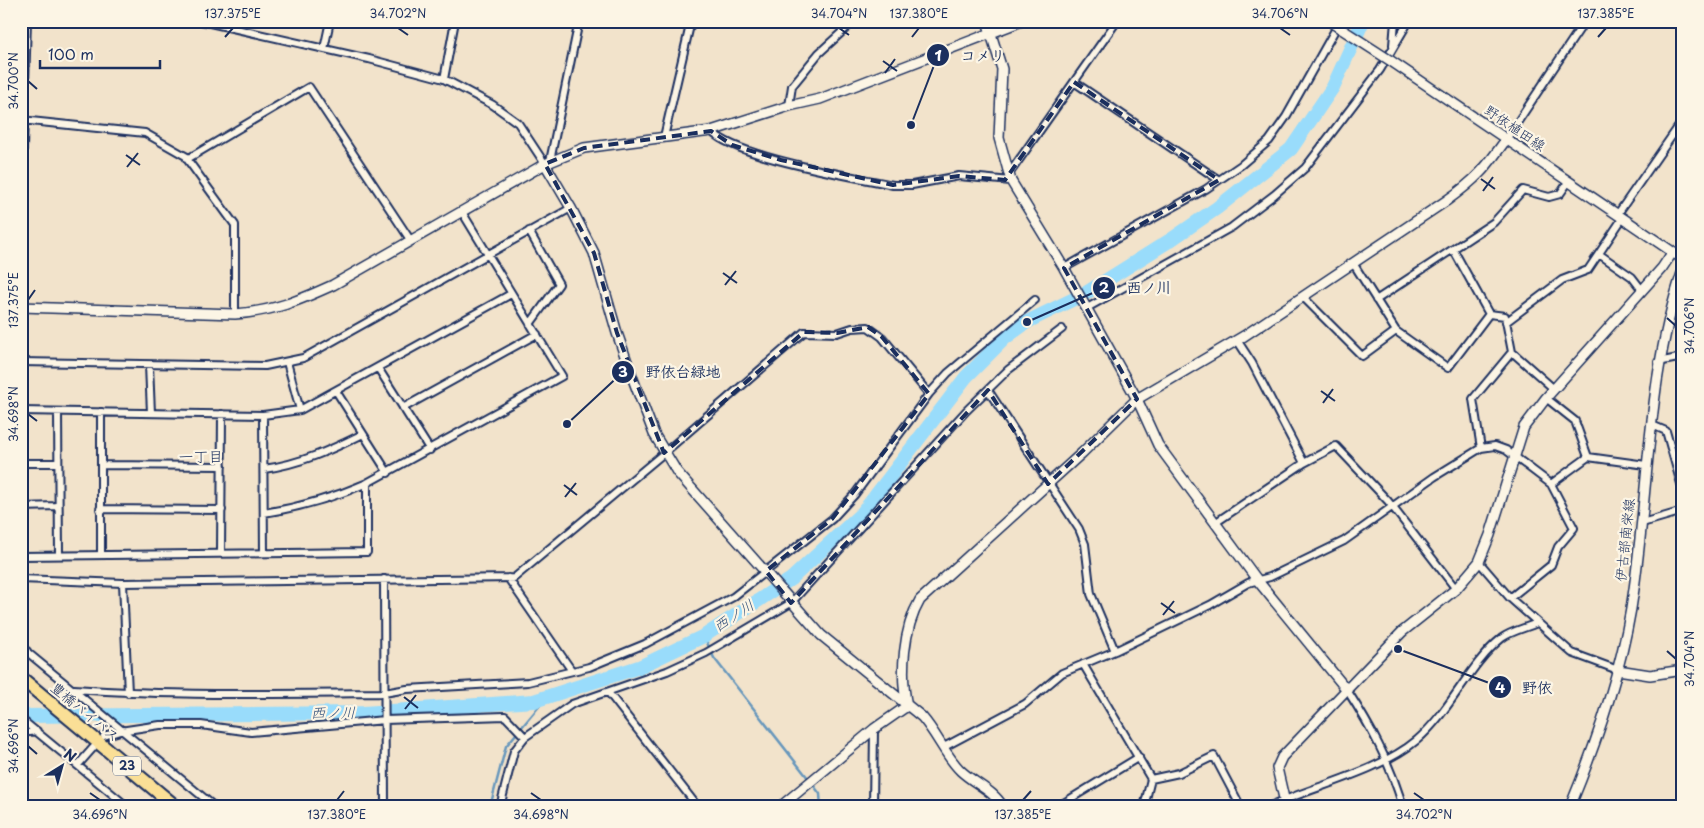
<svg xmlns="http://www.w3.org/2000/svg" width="1704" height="828" font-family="'Playpen Sans','Klee One',sans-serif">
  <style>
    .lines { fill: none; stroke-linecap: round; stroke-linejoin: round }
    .stream { stroke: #6797bc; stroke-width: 2.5 }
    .river { stroke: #99dcfb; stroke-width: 14 }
    .street-casing { stroke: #1b2f5e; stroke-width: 10 }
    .secondary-casing { stroke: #1b2f5e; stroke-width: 12 }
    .highway-casing { stroke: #1b2f5e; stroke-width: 16 }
    .street { stroke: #fcf5e5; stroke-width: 6 }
    .secondary { stroke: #fcf5e5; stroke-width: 9 }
    .highway { stroke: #fadf96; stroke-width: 12 }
    .secondary-bridge-casing { stroke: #1b2f5e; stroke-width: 12; stroke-linecap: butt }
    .secondary-bridge { stroke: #fcf5e5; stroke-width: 9 }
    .marked { fill: none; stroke: #1b2f5e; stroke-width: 4; stroke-dasharray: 10 6; stroke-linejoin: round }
    .ticks { fill: none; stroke: #1b2f5e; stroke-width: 2 }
    .labels { text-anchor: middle; stroke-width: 4.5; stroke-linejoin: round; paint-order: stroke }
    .shield { fill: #fcf5e5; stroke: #5e6a86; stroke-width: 1 }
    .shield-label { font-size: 12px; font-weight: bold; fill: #1b2f5e }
    .street-label { font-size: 14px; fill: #1b2f5e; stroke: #fcf5e5 }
    .neighbourhood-label { font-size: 15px; fill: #1b2f5e; stroke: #fcf5e5 }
    .water-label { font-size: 15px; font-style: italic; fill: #34527d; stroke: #fcf5e5 }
    .leader { fill: none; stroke: #1b2f5e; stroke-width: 2 }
    .callout-dot { fill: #1b2f5e; stroke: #fcf5e5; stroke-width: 2 }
    .mark-label { font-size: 15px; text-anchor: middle; font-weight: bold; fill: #fff }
    .callout-label { font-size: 15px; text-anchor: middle; font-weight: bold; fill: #1b2f5e; stroke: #fcf5e5; stroke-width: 4.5; stroke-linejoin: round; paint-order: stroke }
    .neatline { fill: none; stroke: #1b2f5e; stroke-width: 2 }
    .ticks-label { font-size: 12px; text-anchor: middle; fill: #1b2f5e }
  </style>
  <rect width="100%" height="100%" fill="#f2e3cb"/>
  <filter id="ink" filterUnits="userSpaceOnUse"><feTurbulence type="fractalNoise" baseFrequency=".02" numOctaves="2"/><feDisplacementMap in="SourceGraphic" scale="10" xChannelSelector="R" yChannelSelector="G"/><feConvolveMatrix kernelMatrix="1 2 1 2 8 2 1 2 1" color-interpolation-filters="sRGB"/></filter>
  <g filter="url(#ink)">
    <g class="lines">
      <path class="stream" d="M704,636L714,658L808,778
        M814,786L820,794L821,807
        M490,807L506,746L547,697"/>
      <path class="river" d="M21,716L364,713L534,701L639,667L704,636L791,579L863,512L966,377L1005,338L1027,322L1086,293L1172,239L1217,208L1291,149L1333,87L1363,21"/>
      <defs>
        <path id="street" d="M201,21L369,59L444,79L493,105L518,123L545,164
          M1393,45L1395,21
          M324,49L330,21
          M444,79L455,21
          M1074,82L1219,180
          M789,106L792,86L819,53L854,21
          M21,120L145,133L189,158L187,159L235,225V314
          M711,131C737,158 852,176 893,185H912L959,176L1011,181
          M664,137L691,21
          M1507,138L1585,21
          M189,158L309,87L411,241
          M550,161L579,21
          M1009,174L1117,21
          M21,211L27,21
          M1617,215L1683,120
          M529,231L559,284L530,324
          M1453,249L1489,314
          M1599,254L1632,277L1642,290
          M1353,263L1396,331L1448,368L1489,314L1505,316L1512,352
          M1064,268L1206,189L1241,165L1269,141L1286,117L1340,21
          M1303,297L1362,356L1396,331
          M1376,300L1494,222L1523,190L1549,197L1560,194L1569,181
          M1087,308L1232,227L1274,195L1305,168L1380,70L1409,21
          M1506,322L1562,280L1588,270L1622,219
          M1237,340L1252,363L1304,463
          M21,362L265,366L303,358L571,208
          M287,362L300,410
          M1658,362L1683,357
          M149,365L151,413
          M378,368L430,450
          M988,390L1079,529L1085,544L1091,594L1115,651
          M336,391L388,473
          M1546,398L1575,421L1588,457
          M403,408L537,334
          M21,411L263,415L300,410L511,294
          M58,412L59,555
          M101,412V555
          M263,415L264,553
          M1652,425L1666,431L1683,491
          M1481,448L1473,399L1512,352L1554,389
          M21,463H58
          M101,465L222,466
          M264,469C300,464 331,450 363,434
          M21,507L58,506
          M100,509L222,510
          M264,513C301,507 333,498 367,483L562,376L462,212
          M1215,523L1304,463L1336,446L1388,501L1456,589
          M1642,523L1683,511
          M221,553L222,414
          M21,556L367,552V483
          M1479,562L1510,598L1572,653L1618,670
          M508,578L572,671
          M21,579L123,583L514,578L664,453L804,332L837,333L852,328L868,327L882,337L929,394
          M384,579L385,807
          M123,583L128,693
          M1510,598L1551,565L1558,547L1574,528L1551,484
          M21,647L215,807
          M21,657L27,651
          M1083,664L1151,779L1144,807
          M74,689C177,696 281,694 384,693L407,689L528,682L589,667L645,644L733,597L832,519L855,494L929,394L948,373L1035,300
          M1347,690C1372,729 1388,759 1402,803L1408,807
          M608,692L698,807
          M21,719L128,807
          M21,733L37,731
          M104,736L120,731L160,725H201L251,732L385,720L505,716L525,737
          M944,747L1025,704L1062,673L1115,651L1210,605L1248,583L1270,577L1344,541L1434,477L1481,448L1495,446L1506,450L1551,484L1588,457L1646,465
          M78,765L93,748
          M1151,779L1179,773L1214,756L1241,807
          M500,807L514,751L525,737L572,704L667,671L706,653L791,603L966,411L1008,370L1062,329
          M873,807L874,729
          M1057,807L1139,757
          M1268,807C1314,786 1379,772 1417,740C1451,711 1469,664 1502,638C1511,631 1526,628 1537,623"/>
        <path id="secondary" d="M987,21L1002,69L999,138L1011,181L1064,268L1137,399L1158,445L1258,581L1347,690
          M1391,61L1683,259
          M545,164L571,208L594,253L617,333L633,379L654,434L677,472L821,635L922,717C937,734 946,757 961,771C975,784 993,790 1003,807
          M21,307L235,314C274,311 298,301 333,285L545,164L584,148L711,131L789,106L820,99L1022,21
          M1618,670L1650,675L1683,670
          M907,706C900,674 903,629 920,600L1082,453L1137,399L1244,336L1446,201C1477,179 1486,168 1507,138
          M780,807L874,729L907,706
          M1286,807L1277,768L1282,757L1402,632L1456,589L1479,562L1490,535L1524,427L1546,398L1662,268L1672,253
          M1570,807C1599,737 1624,664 1634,589C1649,482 1648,373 1683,270"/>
        <path id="highway" d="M21,678L176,807"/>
      </defs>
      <use href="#street" class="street-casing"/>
      <use href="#secondary" class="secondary-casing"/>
      <use href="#highway" class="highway-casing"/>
      <use href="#street" class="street"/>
      <use href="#secondary" class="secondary"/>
      <use href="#highway" class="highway"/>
      <defs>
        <path id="secondary-bridge" d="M1332,23L1391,61"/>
      </defs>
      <use href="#secondary-bridge" class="secondary-bridge-casing"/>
      <use href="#secondary-bridge" class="secondary-bridge"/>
    </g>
  </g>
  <path class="marked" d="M1074,82L1219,180L1064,268L1137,399L1048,484L988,390L791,603L766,571L832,519L929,394L882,337L868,327L837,333L804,332L664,453L617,333L594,253L545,164L584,148L711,131L732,145L781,160L893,185L959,176L1005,180Z"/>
  <path class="ticks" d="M398,28L408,35M839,28L849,35M1280,28L1290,35M225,37L233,28M912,37L919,28M1598,37L1606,28M883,61L897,71M885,73L895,59M28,81L37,89M126,155L140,165M127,167L138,153M1481,179L1495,189M1483,191L1493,177M723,273L737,283M725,285L736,271M28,300L35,290M1667,318L1676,326M1321,391L1335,401M1323,403L1333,389M28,414L37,421M564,485L577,495M565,497L576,483M1161,603L1175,613M1163,615L1174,601M1667,651L1676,659M404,697L418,708M405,709L416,695M28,746L37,754M90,793L100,800M531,793L541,800M1414,793L1424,800M337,800L344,791M1023,800L1031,791"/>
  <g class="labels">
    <rect class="shield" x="113" y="756.5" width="28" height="19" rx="4"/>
    <g class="shield-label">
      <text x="127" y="770">23</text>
    </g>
    <g class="street-label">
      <text transform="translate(1515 128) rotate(34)" y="5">野依植田線</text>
      <text transform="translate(1625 540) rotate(-84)" y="5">伊古部南栄線</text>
      <text transform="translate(85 712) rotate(40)" y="5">豊橋バイパス</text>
    </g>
    <g class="neighbourhood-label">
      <text x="201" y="462">一丁目</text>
    </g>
    <g class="water-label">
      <text transform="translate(734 616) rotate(-33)" y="5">西ノ川</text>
      <text x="333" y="718">西ノ川</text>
    </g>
  </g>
  <path class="leader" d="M911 125L938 55M1027 322L1104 288M567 424L623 372M1398 649L1500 687"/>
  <g class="callout-dot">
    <circle cx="911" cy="125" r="5"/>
    <circle cx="1027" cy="322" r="5"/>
    <circle cx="567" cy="424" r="5"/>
    <circle cx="1398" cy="649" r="5"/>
    <circle cx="938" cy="55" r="12"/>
    <circle cx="1104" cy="288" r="12"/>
    <circle cx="623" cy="372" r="12"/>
    <circle cx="1500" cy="687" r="12"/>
  </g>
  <g class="mark-label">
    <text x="938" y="61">1</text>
    <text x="1104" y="293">2</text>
    <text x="623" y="377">3</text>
    <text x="1500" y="693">4</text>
  </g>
  <g class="callout-label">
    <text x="983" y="61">コメリ</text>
    <text x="1149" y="293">西ノ川</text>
    <text x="683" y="377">野依台緑地</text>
    <text x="1537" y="693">野依</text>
  </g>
  <rect width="1704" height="828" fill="none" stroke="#fcf5e5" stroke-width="55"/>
  <g transform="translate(62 766) rotate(37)" stroke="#fcf5e5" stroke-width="4" paint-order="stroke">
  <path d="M0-4L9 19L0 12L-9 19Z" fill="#1b2f5e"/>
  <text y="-8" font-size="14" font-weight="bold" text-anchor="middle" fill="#1b2f5e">N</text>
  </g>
  <path d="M40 60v8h120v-8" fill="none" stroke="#1b2f5e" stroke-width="2.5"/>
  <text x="48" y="60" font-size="15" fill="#1b2f5e" stroke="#fcf5e5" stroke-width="4" paint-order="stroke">100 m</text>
  <rect x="28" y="28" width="1648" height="772" class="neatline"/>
  <g class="ticks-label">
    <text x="233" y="18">137.375°E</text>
    <text x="398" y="18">34.702°N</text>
    <text x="839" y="18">34.704°N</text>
    <text x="919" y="18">137.380°E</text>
    <text x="1280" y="18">34.706°N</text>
    <text x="1606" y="18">137.385°E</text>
    <text transform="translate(14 81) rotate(-90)" y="4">34.700°N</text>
    <text transform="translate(14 300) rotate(-90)" y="4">137.375°E</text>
    <text transform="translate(1690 326) rotate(-90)" y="4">34.706°N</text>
    <text transform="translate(14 414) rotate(-90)" y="4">34.698°N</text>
    <text transform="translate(1690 659) rotate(-90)" y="4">34.704°N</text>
    <text transform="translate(14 746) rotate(-90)" y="4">34.696°N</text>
    <text x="100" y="819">34.696°N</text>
    <text x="337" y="819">137.380°E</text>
    <text x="541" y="819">34.698°N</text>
    <text x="1023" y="819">137.385°E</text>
    <text x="1424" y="819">34.702°N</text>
  </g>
</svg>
